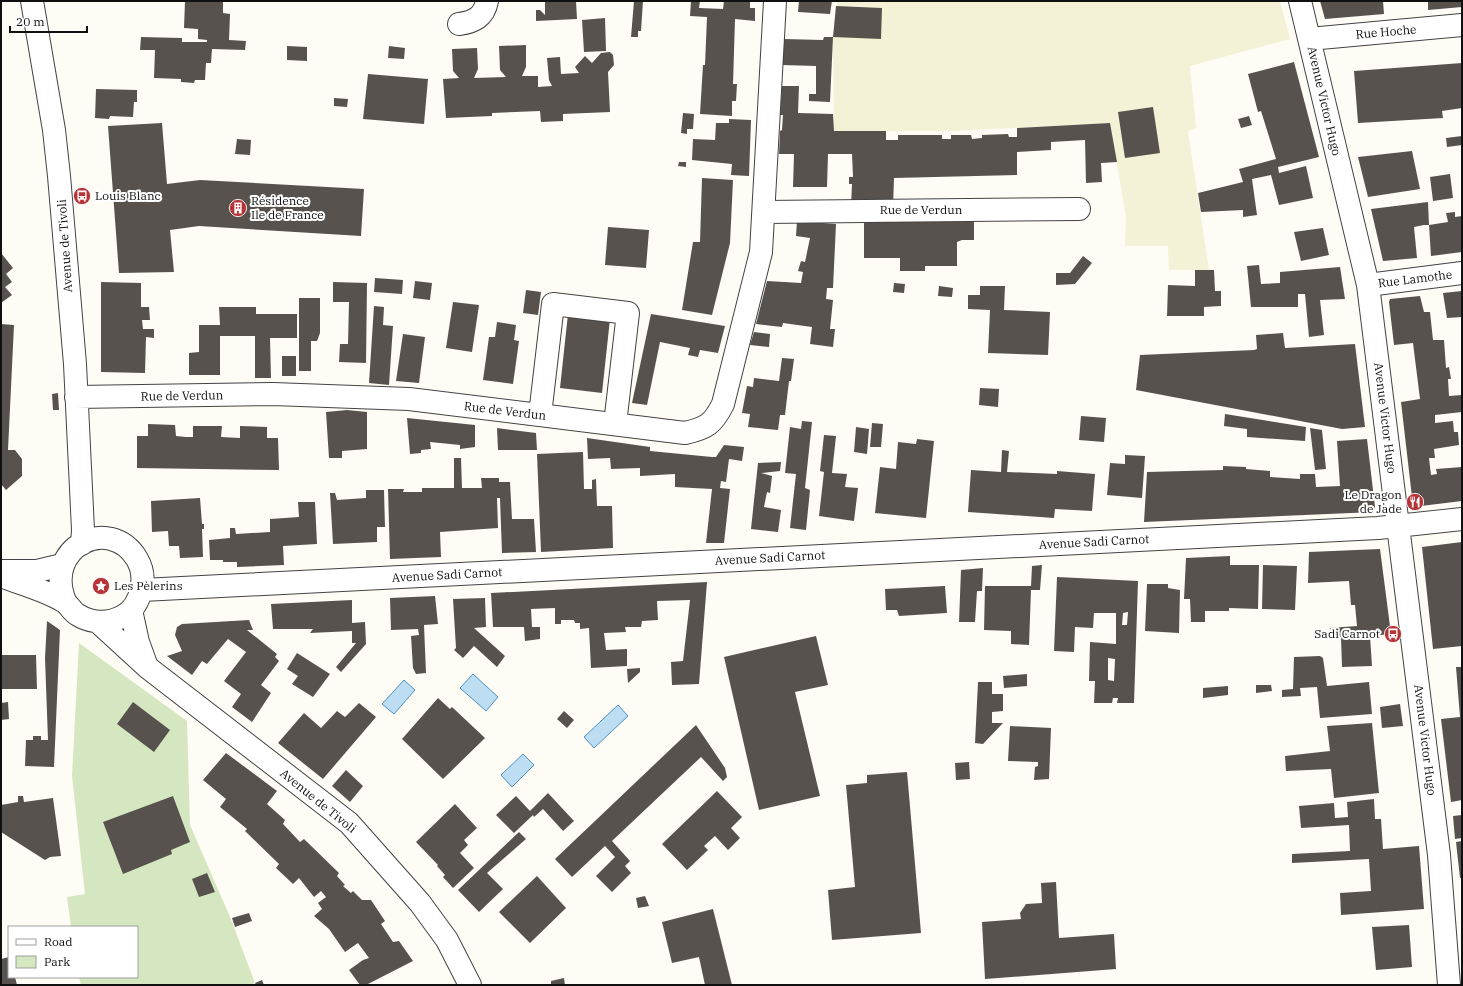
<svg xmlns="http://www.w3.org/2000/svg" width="1463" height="986" font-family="'IBM Plex Serif',serif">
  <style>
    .farmland { fill: #f3f1d6 }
    .green { fill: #d4e7c0 }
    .water { fill: #bdddf2; stroke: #4a91c3 }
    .building { fill: #58524e; fill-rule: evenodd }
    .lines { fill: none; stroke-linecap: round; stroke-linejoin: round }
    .minor-casing { stroke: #434343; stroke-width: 24 }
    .minor { stroke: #fff; stroke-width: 22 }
    .labels { text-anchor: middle; stroke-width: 4; stroke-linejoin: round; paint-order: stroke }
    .street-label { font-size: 12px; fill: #101010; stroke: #fff }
    .poi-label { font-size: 12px; fill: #101010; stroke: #fff; text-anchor: start }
  </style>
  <rect width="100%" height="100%" fill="#fefcf5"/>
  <path class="farmland" d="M837,1H1280L1290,39L1190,66L1196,128L1188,131L1209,270H1169L1168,246H1125L1126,217L1110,123L951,131H834L833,37Z"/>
  <path class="green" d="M79,643L187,721L190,825L230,917L255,983L249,985H81L79,977H137V927H71L67,897L85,894L72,776Z"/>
  <path class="water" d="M473,674L498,697L486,711L460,688Z
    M404,680L415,690L394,714L382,704Z
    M618,705L628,716L594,748L584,737Z
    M523,754L534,765L512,787L501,775Z"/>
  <path class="building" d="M185,1H223V13L230,14L229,40L246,41L245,50L212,49L211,63H206L205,80H195L194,83L181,82V79L154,78L155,50H140L141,37L182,38V42H207V40L198,39V29L184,28Z
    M545,1H576L577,19L536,21V10H540L545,15Z
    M634,1H643L641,31H638V37H631Z
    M691,1H700L699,8L723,9L724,1H750V8H755V21L735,19L733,84H737L736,101H732V116L700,114L703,65H705L707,17L690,16Z
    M799,1H832L830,14L798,12Z
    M1320,1H1383L1384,14L1325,19Z
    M1428,1H1462V7L1428,10Z
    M836,6L882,8L881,39L833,37Z
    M605,18L606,51L584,52L582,20Z
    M824,37H833L830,102L809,101V94H816V66L782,65L784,39L823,40Z
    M526,45V67L522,76H538V87L552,86L549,80L547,58L560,57L561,74L579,73L575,67L585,56L592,63L601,53L610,52L613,55L614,65L608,72L610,112L563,114V121L541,122L540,111L492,113V116L446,118L443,79L459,78L453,71L452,49L477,48L478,69L474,78L506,77L500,70L499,46Z
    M287,46L307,47V61L287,60Z
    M389,46L405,48L404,59L388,58Z
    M1294,62L1319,157L1278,167L1279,173L1306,166L1313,198L1279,205L1271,175L1252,179L1257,215L1243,217V210L1201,212L1198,193L1243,182L1239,169L1276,159L1261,111L1258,112L1248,74Z
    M1462,63V108L1442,111L1443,118L1358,123L1354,71Z
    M368,74L428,79L424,124L363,119Z
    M782,86H799L798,113L833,114L834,131H886V140H898V135H942V139H951V135H971L972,139L982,138V135L1008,134L1009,137H1017V128L1110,123L1117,162L1101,163L1102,182L1086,183L1085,140L1051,142V150L1017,152V175L894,178L893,207H851L852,184H849V177H853L852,154H828L827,187H793L794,154H779L780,131L782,130L783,115H780Z
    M96,89L137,90V102H134L133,117L110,116L109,119L95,118Z
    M334,98L348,99L347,107L334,106Z
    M1153,107L1160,153L1125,158L1118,112Z
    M683,113L694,114L693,129H687V134L681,133Z
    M1249,116L1252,125L1241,128L1238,119Z
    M729,119L751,120L749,176L731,175L732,164L692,160L693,139L715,140L716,123H729Z
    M162,123L167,184L200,180L364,189L361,236L199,226L170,230L174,272L119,273L108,126Z
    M1462,136V145L1447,147L1446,138Z
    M237,139L251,140L250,155L235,154Z
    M1412,151L1420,189L1368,197L1358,157Z
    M679,162H686V167L678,166Z
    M1450,174L1453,198L1433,201L1430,177Z
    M702,178L733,180L730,243L712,315L682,310L693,242H700Z
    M1428,202L1429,225L1448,222L1446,213L1455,212V217L1462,216V252L1431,256L1429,225H1424L1414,227L1417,258L1383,261L1371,209Z
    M864,220L974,221V240H962L957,242V266H925V271H900V258H864Z
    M797,221L836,224L833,288H827L826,299L833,300L830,329H835L833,347L810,344L812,327L783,323L782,327L756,324L767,281L801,283L803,272L798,271L801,261L805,262L810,238L796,236Z
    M608,227L649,230L646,268L605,265Z
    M1323,228L1329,255L1301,261L1294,232Z
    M1,253L13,268L6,274L12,282L5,287L12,295L1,303Z
    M1083,256L1092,263L1075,284L1056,285V273H1070Z
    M1259,265L1261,284L1280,283V272L1340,267L1345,299L1320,300L1324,335L1309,337L1305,294H1298V307H1251L1247,266Z
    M1195,270H1214L1215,291H1221V306L1204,307V316H1167L1168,285L1195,286Z
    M375,278L403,280L402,294L374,292Z
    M415,281L432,283L430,300L413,298Z
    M101,282L141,283V307H149L150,320H142L143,329H154V338L146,337L145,373L101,372Z
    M333,282L367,283L366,363L339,362L340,344H348L349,302H333Z
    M894,283L905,284L904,293L893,292Z
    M939,286L953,288L952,297L938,296Z
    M980,286H1005L1004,310L1050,312L1048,355L988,353L990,310L968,309V295H980Z
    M526,290L541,292L538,315L523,313Z
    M1462,291V317L1447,318L1443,293Z
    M1420,296L1424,312H1430L1433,340H1444L1446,368L1449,367L1451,379H1448L1449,396L1462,395V412L1435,415V423L1453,421L1454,432H1458L1459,445L1434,449L1435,458H1429L1431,475L1437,474L1436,469L1462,467V501L1421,506L1412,497L1401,402L1420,399L1413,343L1394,345L1389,302L1390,299Z
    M299,298H320V333L317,341H311V371H299Z
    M453,302L479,305L472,352L446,348Z
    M374,306L384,307L383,325L393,326L389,385L369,383Z
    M219,307H256V314H297V338H270L271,378H255V336H220V375H189V353L199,352V325H220Z
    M568,314L610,319L602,393L560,388Z
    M651,314L725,326L718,353L700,350L698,357L688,355L690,348L660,342L647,405L632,403Z
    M497,322L516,325L514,340L519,341L513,384L483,380L489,337H495Z
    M1,324L14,325L8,450H15L22,459V476L6,490L1,484Z
    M754,332L770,334L769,347L750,345Z
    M1283,333L1285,348L1355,344L1365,427L1342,429L1136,390L1140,355L1254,350L1257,349L1256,335Z
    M403,334L425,337L419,383L396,381Z
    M282,356H296V376H282Z
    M782,358L794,359L791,381H789L785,415H780L778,430L748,427L750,414L742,413L747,386L753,387L754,378L779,381Z
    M980,388L999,389L998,407L979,405Z
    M58,393L59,410H53L52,394Z
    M347,410L367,412V449L342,451V458H329L326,412Z
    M1225,414L1306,427L1305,441L1247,437V429L1224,426Z
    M1081,416L1106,418L1104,442L1079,440Z
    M407,418L475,425V447L460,449V445L430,442L431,449L421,450V453L410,454Z
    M802,421L812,422L805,488L810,490L806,530L790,528L796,474L785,473L790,427L801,429Z
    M872,423L883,424L881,447H870Z
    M148,424L175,425L176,436L186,437H193V426H222L221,437L240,438V426L267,427V438H278L279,470L137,468V436H148Z
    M856,427L869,429L867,454L854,452Z
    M497,428L536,433L537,450H498Z
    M1310,428L1322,430L1326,469L1315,470Z
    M824,435L836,436L832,473L847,474L845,487L858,488L854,521L819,516L824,472L820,471Z
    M587,438L650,447V451L712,457H716L724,445L744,447L742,461L729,459L726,482L721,481L720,488L730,489L724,543H706L712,489L675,487V474L640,476V468L611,469L610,458L588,459Z
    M917,439L934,441L926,518L875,513L880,467L896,469L898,442L916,444Z
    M1367,439L1375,507L1374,512L1144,522L1147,472L1223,470V466L1246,467V469L1270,471V477L1300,479V474H1315L1316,487L1340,486L1337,441Z
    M1002,450L1009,451L1007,472L1057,474V471L1095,474L1092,511L1055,509L1054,518L968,512L971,470L1001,472Z
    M583,452L584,489H592V480L596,479L597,506H612L613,548L541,552L537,454Z
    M1125,455L1145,456L1142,498L1107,495L1110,463L1125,464Z
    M454,458H461L462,488H482L481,478H499V482H510L512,519H534L536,552L502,553L500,498H497L498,528L440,532L441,557L390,559L388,489H404L403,492H422V488H454Z
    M781,462L780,471L761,473L772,476L770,493L767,492L764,507L781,510L778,532L751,529L758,463Z
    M366,490H384L385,527H377V542L333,544L330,493H335L337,500L366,498Z
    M200,498L202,524H204V529H202L203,557L180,558L179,546H169L168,531L152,532L151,501Z
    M298,502H315L317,544L283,546L284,565L237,567V562H223V560H210L209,540L230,538V528H235L236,534L270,532V519L299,517Z
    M1462,542V646L1433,649L1422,547Z
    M1380,549L1391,634L1370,636L1372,666L1342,667L1341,637H1331L1330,628L1357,626L1355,605H1351L1349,581L1308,583L1309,552Z
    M1230,556V565H1259L1258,609L1229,608V611H1205V622H1191L1190,599H1184L1186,558Z
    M1042,565L1040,590H1031L1029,645L1011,644V631L984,630L985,586H1031L1032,566Z
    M1263,565L1297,566L1295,610L1262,609Z
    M983,568L982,591H977L975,622H959L961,570Z
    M1057,577L1138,581L1134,703H1117L1118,698H1113L1112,703H1094L1095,681H1089L1090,642L1116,644V613H1094L1093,628L1075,627L1074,652L1054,651ZM1128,612L1127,625H1122L1123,613ZM1108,658L1115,659L1114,681L1108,680Z
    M707,582L699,684L672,685L671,662L683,661L690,600L657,601L658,620L642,621L641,627H625L626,632L604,633L606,650L627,649V666L591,668L589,628L580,629V623H575L574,620H561V624H555V608L531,609L532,627H540V639L525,641L524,627H493L491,593Z
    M1147,584H1168V588L1180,590L1179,633L1145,631Z
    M945,586L947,613L899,616L897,610H886L885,589Z
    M435,596L438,624L424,625L426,673L416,674L413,668L411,636L419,635L418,629L391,630L390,598Z
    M485,598L486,627L474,628L505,656L497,667L474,646L463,658L454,650L456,648L453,599Z
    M352,600V623L365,622L366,644L341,672L336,667L356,643H352V631L310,633L313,629H273L271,604Z
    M249,620L253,630H247L277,654L275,657L279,661L261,685L271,693L252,722L232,707L241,694L224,681L246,652L228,639L207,664L202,661L192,675L167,656L182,651L175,635L177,627L182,624Z
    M47,621L60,630L54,767L25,766L26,740H33V736H41V740H48L45,658Z
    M816,636L828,685L795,692L820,796L759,810L724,657Z
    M297,653L330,674L313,697L292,684L298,676L287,669Z
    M1,655H36L37,689H1Z
    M1320,656L1323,658L1327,686L1369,682L1372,714L1320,718L1317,687L1300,688L1301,696L1282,697V690L1293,689L1294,657Z
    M1456,667H1462V800L1451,802L1441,719L1460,717Z
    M640,668V672L628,683L627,669Z
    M1027,674V686L1004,688L1003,676Z
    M978,682H992V694H1003V711L992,712V723H1003L983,744L975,743Z
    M1256,685H1271L1272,691L1256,693Z
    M1228,686V695L1203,698V688Z
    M438,698L450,709L452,707L485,738L443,779L402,739Z
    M8,702L9,719L1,720V703Z
    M133,702L170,730L154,752L117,724Z
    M359,703L376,717L323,779L278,743L304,713L321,728L337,711L345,717Z
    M1400,704L1403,726L1382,728L1380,707Z
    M564,711L574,720L567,728L557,719Z
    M1372,723L1379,793L1334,798L1331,769L1286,771L1285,756L1330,751L1327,726Z
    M696,725L725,768L727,777L723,781L701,757L612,841L630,861L625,866L631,873L612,892L596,876L615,857L605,846L572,877L555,859Z
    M1010,726L1051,728L1049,779L1034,780L1035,767L1038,766V762L1008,761Z
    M226,753L277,791L267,804L285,820L283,824L300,842L304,839L339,873L337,876L345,885L343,886L351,893L353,891L362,900H371L385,921L381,924L393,942L399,941L413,961L366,985H360L349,970L363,960L369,958L358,943L345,952L329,929L314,916L322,909L318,903L326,897L321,891L314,897L299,878L293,884L276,868L279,864L245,831L247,829L220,807L226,799L203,780Z
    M969,762L970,779L956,780L955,763Z
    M346,770L363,786L350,802L332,786Z
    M907,772L921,933L832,940L828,890L855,887L846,785L867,783V775Z
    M717,791L742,817L731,828L740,838L728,850L715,836L704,846L708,850L687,870L662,844Z
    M548,793L574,821L563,831L543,809L534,817L533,815L514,833L496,815L516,796L530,811Z
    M18,796H23L24,802L53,798L61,856L50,857L45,860L1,832V805L18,802Z
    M173,796L190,842L171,850L172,854L123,874L103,822Z
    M1374,799L1375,819H1381L1383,849L1419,846L1424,909L1341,915L1340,893L1371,891L1369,859L1292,863V854L1350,851L1349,825L1301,828L1299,806L1334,803L1335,818L1348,817L1347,802Z
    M455,804L477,828L464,840L468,845L460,853L474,868L453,888L443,877L445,875L437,866L438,865L416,842Z
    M1462,815V838L1455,839L1453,816Z
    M519,832L526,839L487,873L503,889L479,912L458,890Z
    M1462,841V878H1460L1456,842Z
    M207,873L215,892L199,897L192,879Z
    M537,876L566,908L530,943L499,912Z
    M1056,882L1059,938L1114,934L1116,969L985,979L982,922L1021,919L1020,913L1026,904L1042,903L1041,883Z
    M645,896L649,906L638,908L636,898Z
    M713,909L732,985H705L699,957L672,963L662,922Z
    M249,913L252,921L235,927L232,918Z
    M1409,925L1412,967L1376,970L1372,927Z
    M9,957V977H15L17,985H1V959Z
    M564,978L565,985H551V981Z
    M262,980L264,985H256L255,983Z"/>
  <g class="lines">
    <defs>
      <path id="minor" d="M32,1L54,130L59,176L75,364L83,530L82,544
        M1300,1L1368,285L1439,855L1449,985
        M459,24C474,22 484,17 487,1
        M1309,39L1462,25
        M764,212L1079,209
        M1368,285L1462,273
        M76,397L273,394L409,399L685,433C707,428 713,424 723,404L761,252L775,1
        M540,415L553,304L628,313L615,424
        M2,571H37L62,565
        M1,576C21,584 45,590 63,601C69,604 72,612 78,615C99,628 130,622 139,597C144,584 144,571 137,559C110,514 43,547 65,601
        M142,590L1378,528L1462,519
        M131,610L138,642L146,664
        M99,623L147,667L349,823L420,903L447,940L470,985"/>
    </defs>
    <use href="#minor" class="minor-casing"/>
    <use href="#minor" class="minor"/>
  </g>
  <defs>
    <symbol id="bus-disc" viewBox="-11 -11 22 22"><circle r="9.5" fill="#b63337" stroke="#fff"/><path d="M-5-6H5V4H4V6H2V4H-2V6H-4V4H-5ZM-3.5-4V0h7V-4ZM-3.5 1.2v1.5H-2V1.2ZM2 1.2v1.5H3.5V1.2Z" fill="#fff"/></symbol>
    <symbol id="building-disc" viewBox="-11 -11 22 22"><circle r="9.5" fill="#b63337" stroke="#fff"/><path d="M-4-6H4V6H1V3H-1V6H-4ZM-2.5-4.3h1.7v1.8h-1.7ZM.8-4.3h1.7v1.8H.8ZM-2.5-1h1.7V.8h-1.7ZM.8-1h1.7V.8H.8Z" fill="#fff"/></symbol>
    <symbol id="restaurant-disc" viewBox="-11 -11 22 22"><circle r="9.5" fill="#b63337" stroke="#fff"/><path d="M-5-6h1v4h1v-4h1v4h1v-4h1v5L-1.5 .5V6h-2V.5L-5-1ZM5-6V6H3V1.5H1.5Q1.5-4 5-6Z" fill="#fff"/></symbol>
    <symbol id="sight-disc" viewBox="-11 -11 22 22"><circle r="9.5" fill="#b63337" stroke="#fff"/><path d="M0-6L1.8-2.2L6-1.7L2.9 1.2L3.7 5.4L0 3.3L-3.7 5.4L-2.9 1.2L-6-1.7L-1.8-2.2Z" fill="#fff"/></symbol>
  </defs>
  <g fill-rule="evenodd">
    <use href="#bus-disc" x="72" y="186" width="20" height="20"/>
    <use href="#building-disc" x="228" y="198" width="20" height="20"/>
    <use href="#restaurant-disc" x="1405" y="492" width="20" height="20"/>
    <use href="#sight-disc" x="91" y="576" width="20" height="20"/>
    <use href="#bus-disc" x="1383" y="624" width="20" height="20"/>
  </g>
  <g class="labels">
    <g class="street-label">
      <text transform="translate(1386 32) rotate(-5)" y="4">Rue Hoche</text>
      <text transform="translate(1324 101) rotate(77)" y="4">Avenue Victor Hugo</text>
      <text x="921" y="214">Rue de Verdun</text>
      <text transform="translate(65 246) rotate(-94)" y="4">Avenue de Tivoli</text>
      <text transform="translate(1415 279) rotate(-7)" y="4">Rue Lamothe</text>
      <text transform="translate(182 396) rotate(-1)" y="4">Rue de Verdun</text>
      <text transform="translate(505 411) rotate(7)" y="4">Rue de Verdun</text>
      <text transform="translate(1385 418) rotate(83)" y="4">Avenue Victor Hugo</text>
      <text transform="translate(1094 542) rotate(-3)" y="4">Avenue Sadi Carnot</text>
      <text transform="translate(770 558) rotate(-3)" y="4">Avenue Sadi Carnot</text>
      <text transform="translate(447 575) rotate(-3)" y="4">Avenue Sadi Carnot</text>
      <text transform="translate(1425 740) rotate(83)" y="4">Avenue Victor Hugo</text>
      <text transform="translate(318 801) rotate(39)" y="4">Avenue de Tivoli</text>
    </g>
    <g class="poi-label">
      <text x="95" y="200">Louis Blanc</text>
      <text x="251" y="205">Résidence<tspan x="251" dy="14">Ile de France</tspan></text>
      <text x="1402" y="499" text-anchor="end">Le Dragon<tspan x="1402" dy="14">de Jade</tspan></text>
      <text x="114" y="590">Les Pèlerins</text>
      <text x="1380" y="638" text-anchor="end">Sadi Carnot</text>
    </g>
  </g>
  <rect width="1463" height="986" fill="none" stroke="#101010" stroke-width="4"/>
  <rect x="8" y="926" width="130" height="52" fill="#ffffff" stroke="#9f9f9f"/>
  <rect x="16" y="939" width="20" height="6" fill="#ffffff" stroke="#9f9f9f"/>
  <text x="44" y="946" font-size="12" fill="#101010">Road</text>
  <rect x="16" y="956" width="20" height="12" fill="#d4e7c0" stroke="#9f9f9f"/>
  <text x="44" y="966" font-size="12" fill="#101010">Park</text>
  <path d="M10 26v6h77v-6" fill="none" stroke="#101010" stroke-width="2"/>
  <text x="16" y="26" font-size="12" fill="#101010" stroke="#ffffff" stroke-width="3" paint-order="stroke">20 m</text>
</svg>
